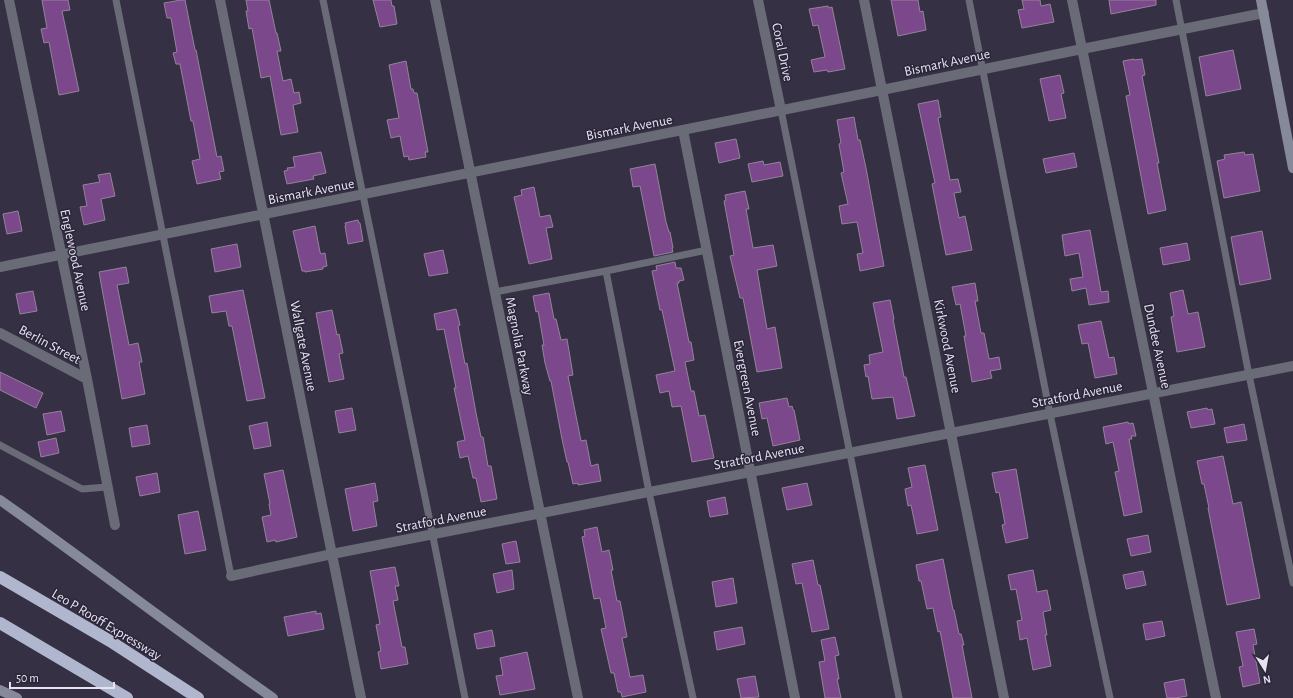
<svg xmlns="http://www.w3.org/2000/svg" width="1293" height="698" font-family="'Alegreya Sans',sans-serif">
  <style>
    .building { fill: #7b488b; stroke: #938399 }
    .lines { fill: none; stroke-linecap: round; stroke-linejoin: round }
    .lane { stroke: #696b76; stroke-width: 7 }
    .street { stroke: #696b76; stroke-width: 10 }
    .secondary { stroke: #86899a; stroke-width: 10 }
    .highway { stroke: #b1b6cf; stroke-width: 12 }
    .labels { text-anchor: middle; stroke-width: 3; stroke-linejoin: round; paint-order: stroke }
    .street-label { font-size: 14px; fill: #e6e3f0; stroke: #2c263a }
  </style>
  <rect width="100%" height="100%" fill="#363045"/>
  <path class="building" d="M42,0H68L70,10L62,11L79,91L59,95L49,42L44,43L41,29L47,28Z
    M181,0H185L195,50H196L217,157L221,156L224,171L219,172L221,179L197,184L192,161L200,159L193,121H191L180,64H176L173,53L177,52L171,18H167L164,3Z
    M246,0H269L276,33H277L281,51H277L283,81L291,79L294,93L299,92L301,103L293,105L298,132L281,135L270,76L261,78L252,28L249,29L246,11H248Z
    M373,0H391L392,6H394L397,24L380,27Z
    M891,0H918L920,12L923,11L926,30L898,36Z
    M1022,0H1040L1041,6L1050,4L1054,22L1022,28L1018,10L1024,9Z
    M1109,0H1156V5L1111,14Z
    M828,6L829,8L832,7L845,69L828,72L827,70L814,72L811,60L825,57L818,25L813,26L809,9Z
    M1233,50L1241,89L1206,96L1199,57Z
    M1134,59V60L1142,59L1145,75L1142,76L1159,163H1157L1166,210L1148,214L1126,96L1130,95L1123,61Z
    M406,61L411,89H413L414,93H417L428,152H425L426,157L409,160L408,156L404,157L400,136L391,138L387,120L399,118L389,65Z
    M1060,75L1064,93L1061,94L1066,118L1049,121L1040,79Z
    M938,100L941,117L938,118L950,180L958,179L961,192L954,193L959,218L965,216L972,250L946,255L932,184L935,183L918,104Z
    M854,117L858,140H860L866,168L884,266L860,271L857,254L863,253L857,222L842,224L839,206L848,204L841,173L844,172L839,144L841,143L837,120Z
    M736,139L740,158L719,163L715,143Z
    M321,152L326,173L313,176L314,179L287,184L284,171L288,170L287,168L295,167L293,157Z
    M1244,152L1245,155L1253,154L1260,191L1224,198L1217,161L1225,159L1224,155Z
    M1074,153L1077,167L1046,173L1043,159Z
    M763,161L764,165L780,162L783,176L752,182L748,164Z
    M655,164L666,222L669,232H670L673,248H672L673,252L654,256L640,186L633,187L630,169Z
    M110,173L115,196L101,199L105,220L84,225L80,207L87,206L83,185L100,182L98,175Z
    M534,187L540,217L550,215L553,227L546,228L552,259L529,264L514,197L522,195L521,190Z
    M745,191L749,209H746L753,248L773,245L777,266L757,270L767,329L775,327L782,368L757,372L743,298H740L730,256L734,255L724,201L726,200L725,195Z
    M18,211L22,231L7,234L3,214Z
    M358,220L359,223H360L363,241L348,244L345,226H346L345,223Z
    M315,226L320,252L321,254L325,253L327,266L323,267V269L305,272V271H302L293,231Z
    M1090,230L1101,292L1108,291L1109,302L1089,305L1086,288L1072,291L1070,279L1083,277L1079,253L1065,256L1062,235Z
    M1262,231L1271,279L1240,285L1231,237Z
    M1187,243L1190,260L1163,265L1160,248Z
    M237,244L241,267L215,272L211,249Z
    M443,250L448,273L429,276L424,254Z
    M675,262L676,268H681L684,280L679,281V283H677L689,342H691L694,360L685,362L691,391H694L699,416L705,415L714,458L692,462L681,406L672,407L669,391L660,393L656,375L675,371L662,310H660L652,271L657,270L656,266Z
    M126,267L129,283L117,285L129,345L138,343L142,362H139L145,394L122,399L99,272Z
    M975,283L978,301H975L981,333H984L989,359L999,357L1001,369L990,371L992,378L972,382L964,336H966L960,304L956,305L952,287Z
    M243,290L265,398L247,401L232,326H229L226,311L212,313L209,296Z
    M1183,290L1188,314L1198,312L1205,347L1177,352L1171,317L1174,316L1170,293Z
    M33,291L37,311L20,314L16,294Z
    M549,293L554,319H556L561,340L567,339L573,375L568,376L581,441L586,440L591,466L598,464L601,481L578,485V483L573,484L568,462H567L562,439L551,381H550L545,363L542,345H544L538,311L536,312L533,296Z
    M890,300L894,319H893L904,377H906L915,416L897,419L893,397L872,399L868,376L866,377L864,365L870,364L869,355L883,352L873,303Z
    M456,309L460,325L458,326L465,364L467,363L476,413L481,437H483L488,466H491L497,499L481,502L476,478H473L468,456L460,458L457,442L465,440L454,388H456L444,329L437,330L434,314Z
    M332,310L337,335L339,334L343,353L339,354L344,379L329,382L316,313Z
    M1101,321L1109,358L1114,357L1117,374L1095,378L1088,343L1082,344L1078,325Z
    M0,372L43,393L36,408L0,390Z
    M787,398L789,407L792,406L793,410H794L800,440L773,446L767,418L762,419L759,403Z
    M352,408L356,430L339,433L335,411Z
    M1207,408L1208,410L1212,409L1215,424L1191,428L1187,412Z
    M61,411L65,431L47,435L43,414Z
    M267,422L271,446L254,449L249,426Z
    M1128,422L1129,424L1133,423L1136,436H1131L1132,439H1129L1142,512L1124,516L1115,472L1119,471L1113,442L1106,444L1103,427Z
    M1244,424L1247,440L1227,443L1224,428Z
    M147,425L150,444L132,447L129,428Z
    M56,438L59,453L41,457L38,442Z
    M1223,456L1233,504L1241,502L1260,598L1227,605L1208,508H1209L1204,484H1202L1197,461Z
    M925,465L938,530L917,534L911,505L908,506L905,489L912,487L908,468Z
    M1016,469L1028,538L1006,543L1002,525L1005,524L999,492L996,493L992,473Z
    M283,470L297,537L276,542L275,540L267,542L262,517L271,515L269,504H270L264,474Z
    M157,473L160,492L140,496L136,477Z
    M375,483L378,501L373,502L377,526L353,531L345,489Z
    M807,483L812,505L787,510L782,488Z
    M725,497L728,514L710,517L707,501Z
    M198,511L206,550L185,554L178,515Z
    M597,527L602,552L609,550L613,570H611L617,601H620L627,637L622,638L630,677L643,675L646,692L622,697L621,692H618L614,673H611L601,629L606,628L600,598L594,599L582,537L585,536L584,530Z
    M1148,535L1151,552L1131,556L1127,539Z
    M516,541L520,562L506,564L502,544Z
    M943,559L953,610H954L959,634H961L964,645H962L972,698H953L940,631L938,632L933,608L927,609L921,581H919L916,565Z
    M813,560L818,585H820L829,629L812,632L802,583L796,584L792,564Z
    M395,567L399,586H395L398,600L393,601L402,647H405L408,664L381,669L378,652L381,651L376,625L380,624L370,571Z
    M512,570L514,589L497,593L493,574Z
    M1033,570L1037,592L1047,590L1051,610L1043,612L1047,635H1045L1051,666L1033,670L1027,638L1020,640L1017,621L1022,620L1016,589L1011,590L1008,575Z
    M1143,571L1146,585L1126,589L1123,575Z
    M733,578L737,603L716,607L712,582Z
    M316,611V614L321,613L324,629L288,636L284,617Z
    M1162,621L1165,636L1146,640L1143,624Z
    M742,627L745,644L717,650L714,632Z
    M1254,629L1257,644L1253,645L1260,683L1243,687L1239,667L1243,666L1236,632Z
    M492,630L495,646L477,649L474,634Z
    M835,637L839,655L835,656L839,679H837L841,698H825L819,662L825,661L821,640Z
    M527,652L535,689L500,695L496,676L503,675L500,658Z
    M755,676L759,697L741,698L737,679Z
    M1184,679L1187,696L1175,698H1167L1164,683Z"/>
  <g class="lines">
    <path class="lane" d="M116,0L231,576
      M323,0C372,232 419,465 465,698
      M969,0L1050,414L1110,698
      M1176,0L1249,375L1293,583
      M781,110L899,698
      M606,271L707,250
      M495,292L606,271L649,492L693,698
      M0,445L82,489L107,487"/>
    <path class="street" d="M9,0L87,379L115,525
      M220,0L361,698
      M435,0L578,698
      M758,0L781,110
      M864,0L1004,698
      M1072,0L1216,698
      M683,130L795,698
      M0,267L882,90L1082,49L1264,13
      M0,333L87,379
      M231,576L332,554L1293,366"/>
    <path class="secondary" d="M1261,0L1293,168
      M0,500C92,565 181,634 273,698
      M0,690L17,698"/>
    <path class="highway" d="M0,577L110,641L198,698
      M0,623L127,698"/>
  </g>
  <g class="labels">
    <g class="street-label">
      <text transform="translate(783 52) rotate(78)" y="5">Coral Drive</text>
      <text transform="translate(947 62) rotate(-12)" y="5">Bismark Avenue</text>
      <text transform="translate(629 127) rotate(-11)" y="5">Bismark Avenue</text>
      <text transform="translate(311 191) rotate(-11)" y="5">Bismark Avenue</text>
      <text transform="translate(76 260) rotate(78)" y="5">Englewood Avenue</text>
      <text transform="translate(50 344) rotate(28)" y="5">Berlin Street</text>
      <text transform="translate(304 346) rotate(79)" y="5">Wallgate Avenue</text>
      <text transform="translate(520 346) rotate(79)" y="5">Magnolia Parkway</text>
      <text transform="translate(948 346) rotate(79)" y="5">Kirkwood Avenue</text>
      <text transform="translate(1158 346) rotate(78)" y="5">Dundee Avenue</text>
      <text transform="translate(748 388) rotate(79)" y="5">Evergreen Avenue</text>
      <text transform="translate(1077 394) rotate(-11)" y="5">Stratford Avenue</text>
      <text transform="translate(759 456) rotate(-11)" y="5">Stratford Avenue</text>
      <text transform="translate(441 519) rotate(-11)" y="5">Stratford Avenue</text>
      <text transform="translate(107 624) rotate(31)" y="5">Leo P Rooff Expressway</text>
    </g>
  </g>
  <g transform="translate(1265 670) rotate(169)" stroke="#2c263a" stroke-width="3" paint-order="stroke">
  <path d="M0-3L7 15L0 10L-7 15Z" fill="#e6e3f0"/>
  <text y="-6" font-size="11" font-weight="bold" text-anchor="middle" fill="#e6e3f0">N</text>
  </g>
  <path d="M10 682v6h104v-6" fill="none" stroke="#e6e3f0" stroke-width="2"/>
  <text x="16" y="682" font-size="12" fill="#e6e3f0" stroke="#2c263a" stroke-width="3" paint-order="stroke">50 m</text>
</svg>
